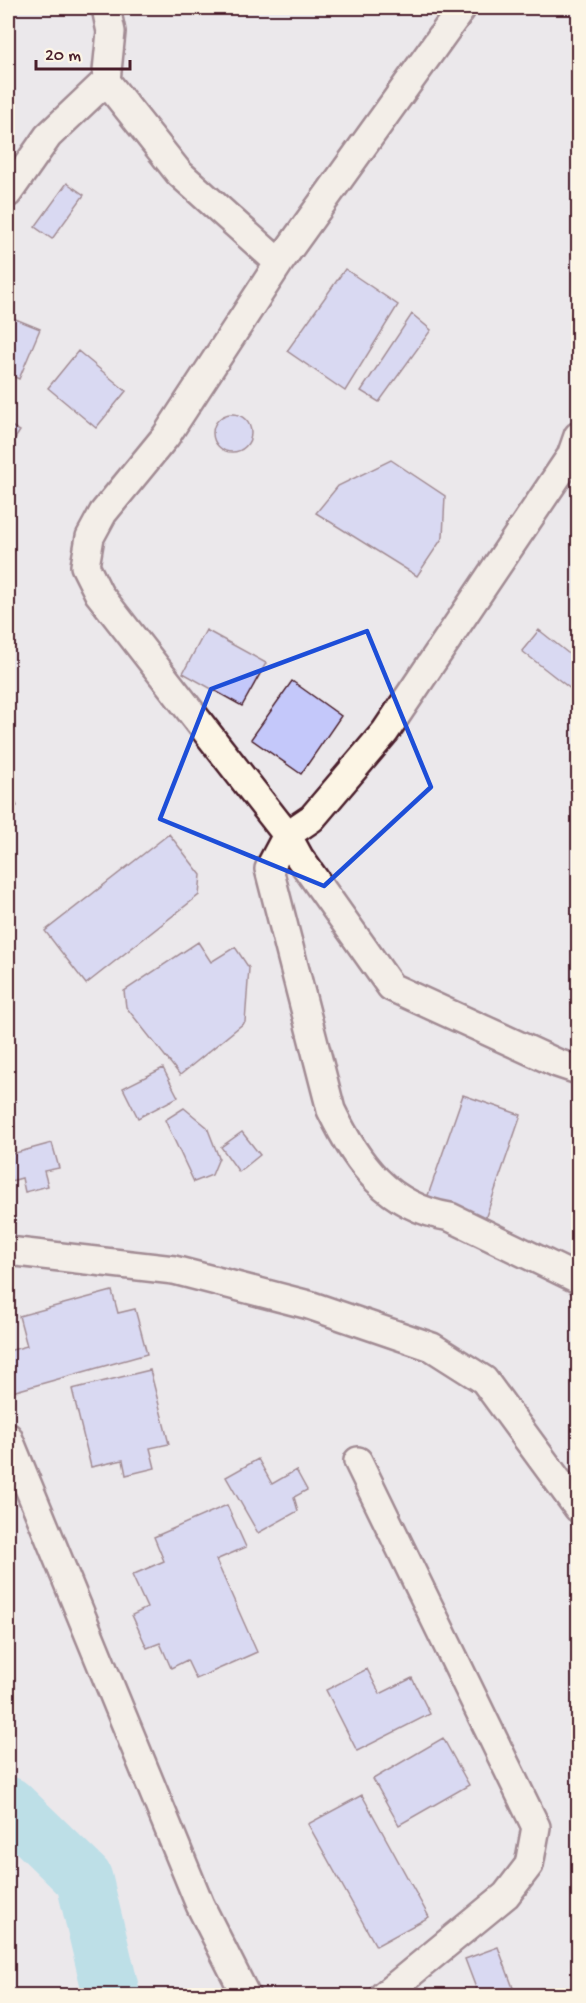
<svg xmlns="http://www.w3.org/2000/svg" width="586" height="2003" font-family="'Gochi Hand',sans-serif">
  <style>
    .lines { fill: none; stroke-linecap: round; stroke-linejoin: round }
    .river { stroke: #86d5e3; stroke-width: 57 }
    .building { fill: #c4c8fa; stroke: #4a1f2b; stroke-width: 1.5 }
    .street-casing { stroke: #4a1f2b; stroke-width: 32 }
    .street { stroke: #fcf5e5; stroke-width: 27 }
    .marked { fill: none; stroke: #1d4ed8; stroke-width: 4.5; stroke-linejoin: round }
  </style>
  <rect width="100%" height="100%" fill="#ebe8eb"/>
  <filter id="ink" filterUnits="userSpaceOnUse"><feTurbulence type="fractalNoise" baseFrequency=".0167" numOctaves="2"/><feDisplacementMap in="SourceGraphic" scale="12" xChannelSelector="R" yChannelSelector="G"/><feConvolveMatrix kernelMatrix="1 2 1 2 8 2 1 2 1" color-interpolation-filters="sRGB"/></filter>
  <g filter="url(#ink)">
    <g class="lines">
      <path class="river" d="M8,1805L84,1879L112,1996"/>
    </g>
    <path class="building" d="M67,183L84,195L52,239L35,227Z
      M345,269L398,305L345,391L287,351Z
      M412,314L431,330L379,402L361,391Z
      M8,316L40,329L19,379L8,374Z
      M78,351L126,391L96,428L48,388Z
      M8,400L11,402V426L20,431L8,449Z
      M213 433a19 19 0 1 1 38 0a19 19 0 1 1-38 0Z
      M391,460L445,496L443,537L417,576L316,513L338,486Z
      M206,630L266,663L242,706L183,673Z
      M539,630L578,661V682L572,690L522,651Z
      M292,681L341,716L301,774L251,739Z
      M8,786L17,806L8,811Z
      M169,834L201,875L199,895L86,984L45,931Z
      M198,942L211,962L235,947L249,968L245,1022L180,1075L126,1007L124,991Z
      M163,1068L178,1097L138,1118L123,1088Z
      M463,1095L521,1115L484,1222L426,1201Z
      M184,1108L207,1127L219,1158L212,1175L194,1182L165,1120Z
      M242,1132L260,1155L239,1172L221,1147Z
      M52,1143L59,1168L44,1171L48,1186L25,1192L22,1178L11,1181L8,1155Z
      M112,1291L118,1313L135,1309L147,1354L12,1392L8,1376V1351L27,1346L19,1316Z
      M150,1370L169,1444L150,1448L155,1468L126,1475L123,1460L91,1467L72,1389Z
      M258,1459L272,1484L296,1470L307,1490L294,1497L298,1511L258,1533L226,1477Z
      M227,1505L246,1547L216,1560L257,1652L196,1679L187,1660L171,1668L160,1643L147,1648L132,1615L147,1608L132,1575L164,1561L154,1537Z
      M367,1669L380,1694L412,1678L430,1714L357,1751L326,1690Z
      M443,1738L469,1785L399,1825L373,1779Z
      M362,1795L429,1917L376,1946L308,1824Z
      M498,1947L516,1996H479L465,1959Z"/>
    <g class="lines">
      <defs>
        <path id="street" d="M106,8L111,32L106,81L179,173L279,263L462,8
          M8,193L48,136L106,81
          M279,263L166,436L103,513L90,537L85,566L99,594L287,835L269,869L331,1110C357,1164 388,1207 450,1217L578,1279
          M578,436L571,456L385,732L312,818L287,835L299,857L391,987L557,1063L578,1070
          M8,1251L174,1270L309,1305L432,1347L484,1380L578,1508
          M8,1437L200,1905L246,1996
          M358,1461L536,1827L529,1865L506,1895L383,1996"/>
      </defs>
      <use href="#street" class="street-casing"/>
      <use href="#street" class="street"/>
    </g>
  </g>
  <path d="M0 0H586V2003H0ZM367,631L431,787L324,886L160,819L211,689Z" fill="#ebe8eb" fill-opacity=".55" fill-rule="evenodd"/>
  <path class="marked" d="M367,631L431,787L324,886L160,819L211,689Z"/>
  <rect width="586" height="2003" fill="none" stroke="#fcf5e5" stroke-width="30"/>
  <rect x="15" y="15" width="556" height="1973" fill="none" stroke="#4a1f2b" stroke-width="2" filter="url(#ink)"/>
  <path d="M36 60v9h94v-9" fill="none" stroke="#4a1f2b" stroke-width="3"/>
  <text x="45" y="60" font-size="18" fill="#4a1f2b" stroke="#fcf5e5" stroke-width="4.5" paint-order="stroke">20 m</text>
</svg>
